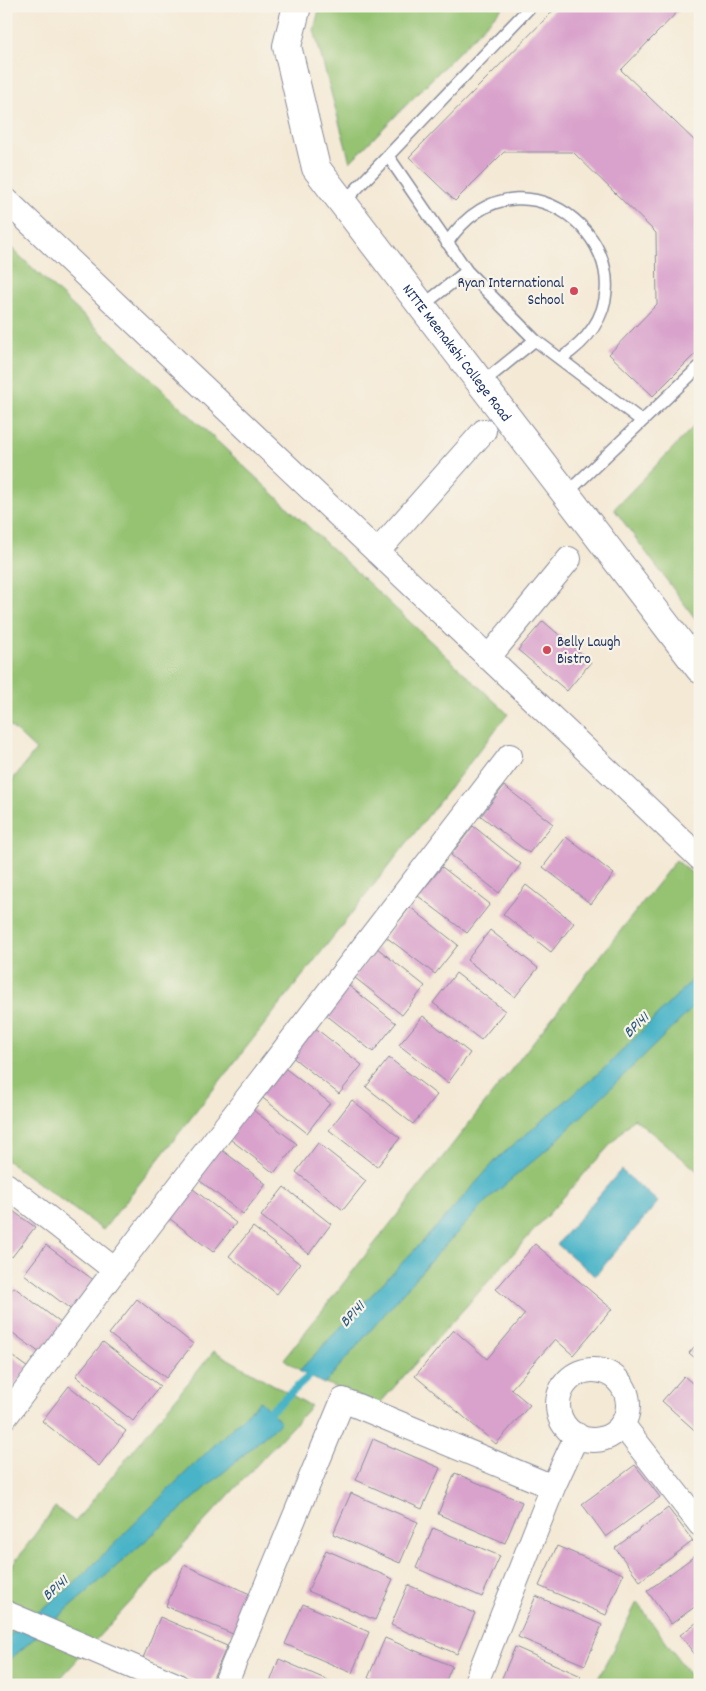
<svg xmlns="http://www.w3.org/2000/svg" width="706" height="1691" font-family="Dekko,sans-serif">
  <style>
    .green { fill: #95c372; stroke: #587968 }
    .water { fill: #4ab4c7; stroke: #327292 }
    .lines { fill: none; stroke-linecap: round; stroke-linejoin: round }
    .stream { stroke: #4ab4c7; stroke-width: 8 }
    .building { fill: #d9a2cc }
    .service-casing { stroke: #888c9a; stroke-width: 14 }
    .minor-casing { stroke: #888c9a; stroke-width: 26 }
    .tertiary-casing { stroke: #888c9a; stroke-width: 30 }
    .service { stroke: #fff; stroke-width: 11 }
    .minor { stroke: #fff; stroke-width: 24 }
    .tertiary { stroke: #fff; stroke-width: 28 }
    .poi-dot { fill: #d1495b; stroke: #f7f3e8; stroke-width: 2 }
    .labels { text-anchor: middle; stroke-width: 4.5; stroke-linejoin: round; paint-order: stroke }
    .poi-label { font-size: 15px; fill: #1b2f5e; stroke: #f7f3e8; text-anchor: end }
    .street-label { font-size: 15px; fill: #1b2f5e; stroke: #f7f3e8 }
    .water-label { font-size: 16px; font-style: italic; fill: #29577e; stroke: #f7f3e8 }
  </style>
  <rect width="100%" height="100%" fill="#f7f3e8"/>
  <filter id="ink" filterUnits="userSpaceOnUse"><feTurbulence type="fractalNoise" baseFrequency=".02" numOctaves="2"/><feDisplacementMap in="SourceGraphic" scale="10" xChannelSelector="R" yChannelSelector="G"/><feConvolveMatrix kernelMatrix="1 2 1 2 8 2 1 2 1" color-interpolation-filters="sRGB"/></filter>
  <filter id="wash" filterUnits="userSpaceOnUse"><feTurbulence type="fractalNoise" baseFrequency=".0096" numOctaves="4" result="noise"/><feDisplacementMap in="SourceGraphic" scale="20" xChannelSelector="R" yChannelSelector="G"/><feGaussianBlur stdDeviation="1.12" result="paint"/><feColorMatrix in="noise" values="0 0 0 0 0 0 0 0 0 0 0 0 0 0 0 0 0 1.4 0 .05"/><feComposite in="paint" operator="in"/></filter>
  <g filter="url(#wash)">
    <rect width="100%" height="100%" fill="#f4e9d5"/>
    <path class="green" d="M320,6H504L350,162L314,30Z
      M6,243L508,714L103,1230L6,1160V788L36,750L6,722Z
      M700,420V625L614,509Z
      M676,860L700,880V1173L634,1118L380,1403C346,1391 313,1382 284,1359Z
      M214,1351L311,1406L54,1685H6V1574L55,1507L75,1522Z
      M637,1602L697,1685H595Z"/>
    <path class="water" d="M700,972V1001L552,1145L493,1195L434,1257L324,1384L299,1371L441,1222L498,1158L607,1066Z
      M621,1170L658,1202L595,1276L557,1244Z
      M260,1401L281,1422L6,1663V1638L76,1582L174,1484Z"/>
    <g class="lines">
      <path class="stream" d="M263,1418L316,1370"/>
    </g>
    <g id="blocks">
      <path class="building" d="M558,6H683L621,70L700,146V349L653,396L609,354L657,304L656,233L573,152H504L455,201L409,157Z
        M543,621L591,662L567,691L518,650Z
        M504,786L553,824L529,853L481,816Z
        M473,826L521,864L499,893L451,855Z
        M566,837L614,874L591,904L543,867Z
        M442,867L490,904L467,933L418,896Z
        M526,885L574,923L551,952L503,914Z
        M410,907L458,945L435,974L386,937Z
        M490,930L538,968L515,997L467,960Z
        M377,948L425,986L402,1015L354,977Z
        M456,973L505,1011L481,1040L433,1003Z
        M348,985L396,1023L373,1052L325,1014Z
        M423,1016L470,1053L448,1083L399,1045Z
        M314,1027L362,1065L339,1094L291,1056Z
        M389,1058L437,1095L413,1124L366,1087Z
        M282,1066L330,1103L307,1133L259,1095Z
        M352,1100L400,1138L377,1167L329,1130Z
        M249,1107L297,1144L274,1173L226,1136Z
        M318,1143L366,1181L343,1210L296,1172Z
        M218,1147L266,1184L243,1214L195,1177Z
        M188,1185L236,1223L213,1252L165,1215Z
        M284,1187L331,1224L309,1254L261,1216Z
        M6,1206L35,1227L12,1257L6,1252Z
        M253,1227L300,1264L277,1294L229,1256Z
        M535,1244L612,1309L573,1355L555,1339L511,1389L530,1405L496,1444L415,1376L454,1330L487,1359L525,1314L496,1289Z
        M46,1245L95,1281L73,1311L24,1274Z
        M14,1287L62,1324L40,1353L6,1328V1297Z
        M137,1299L193,1344L166,1378L109,1334Z
        M700,1340V1362L689,1353Z
        M103,1342L160,1386L133,1421L76,1376Z
        M6,1352L28,1368L6,1397Z
        M684,1376L700,1390V1435L662,1401Z
        M69,1386L126,1431L99,1466L42,1421Z
        M373,1439L440,1468L422,1509L356,1480Z
        M635,1465L660,1497L606,1537L582,1504Z
        M455,1473L522,1502L505,1543L438,1514Z
        M351,1493L418,1522L400,1563L333,1534Z
        M668,1508L693,1541L640,1581L615,1548Z
        M433,1528L500,1556L482,1597L416,1568Z
        M557,1546L623,1574L606,1615L539,1586Z
        M326,1550L393,1579L375,1620L308,1591Z
        M700,1552V1603L671,1624L647,1591Z
        M184,1565L250,1594L233,1634L166,1606Z
        M408,1585L475,1613L457,1654L391,1625Z
        M536,1596L602,1625L585,1665L518,1637Z
        M303,1604L369,1632L352,1673L285,1644Z
        M160,1617L227,1646L210,1685H205L143,1658Z
        M700,1620V1661L680,1635Z
        M385,1638L452,1666L444,1685H383L368,1678Z
        M515,1647L581,1676L577,1685H499Z
        M279,1659L339,1685H269Z"/>
    </g>
  </g>
  <g filter="url(#ink)">
    <use href="#blocks" fill-opacity="0" stroke="#888c9a" stroke-width="1"/>
    <g class="lines">
      <defs>
        <path id="service" d="M388,156L467,271L535,340L642,421
          M343,203L531,6
          M447,243C529,122 684,279 560,359
          M422,306L467,271
          M482,383L535,340
          M566,494L700,366"/>
        <path id="minor" d="M6,200L700,858
          M377,552L484,431
          M488,658L569,559
          M6,1185L115,1270
          M558 1405a35 35 0 1 1 70 0a35 35 0 1 1-70 0Z
          M6,1416L115,1270L510,756
          M622,1424L700,1524
          M6,1613L176,1685
          M225,1685L343,1400L553,1487
          M475,1685L553,1487L577,1435"/>
        <g id="tertiary">
          <path id="s1" d="M297,6L287,46L316,168L700,669"/>
        </g>
      </defs>
      <use href="#service" class="service-casing"/>
      <use href="#minor" class="minor-casing"/>
      <use href="#tertiary" class="tertiary-casing"/>
      <use href="#service" class="service"/>
      <use href="#minor" class="minor"/>
      <use href="#tertiary" class="tertiary"/>
    </g>
  </g>
  <g class="poi-dot">
    <circle cx="574" cy="291" r="5"/>
    <circle cx="547" cy="650" r="5"/>
  </g>
  <g class="labels">
    <g class="poi-label">
      <text x="564" y="287">Ryan International<tspan x="564" dy="17">School</tspan></text>
      <text x="557" y="646" text-anchor="start">Belly Laugh<tspan x="557" dy="17">Bistro</tspan></text>
    </g>
    <g class="street-label">
      <text dy="5" stroke="none"><textPath href="#s1" startOffset="399">NITTE Meenakshi College Road</textPath></text>
    </g>
    <g class="water-label">
      <text transform="translate(635 1024) rotate(-44)" y="6">BP141</text>
      <text transform="translate(351 1313) rotate(-47)" y="6">BP141</text>
      <text transform="translate(54 1587) rotate(-42)" y="6">BP141</text>
    </g>
  </g>
  <rect width="706" height="1691" fill="none" stroke="#f7f3e8" stroke-width="25"/>
</svg>
